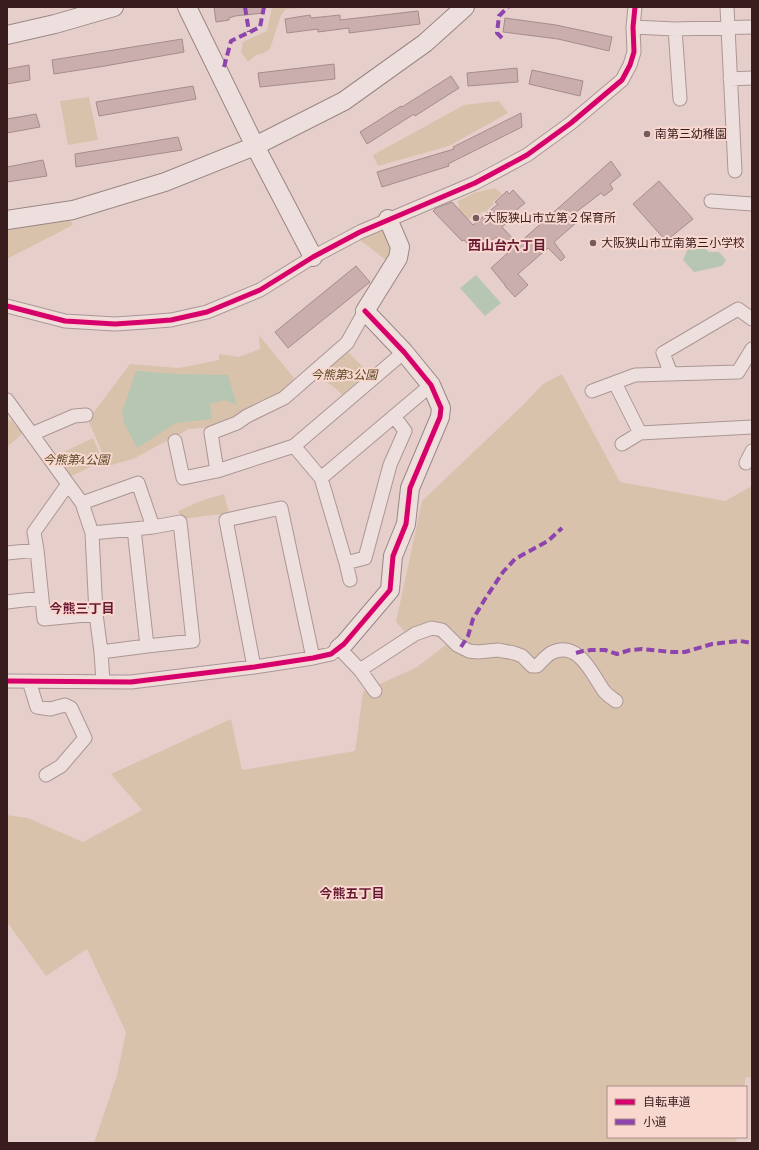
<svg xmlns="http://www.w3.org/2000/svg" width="759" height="1150" font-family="Lora,'Noto Sans JP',serif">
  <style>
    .green { fill: #d9c2ac }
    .water { fill: #b7c6b2 }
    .building { fill: #caadad; stroke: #a68c8c }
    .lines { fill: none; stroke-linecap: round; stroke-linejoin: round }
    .street-casing { stroke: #ab9694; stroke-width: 15 }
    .secondary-casing { stroke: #9a8684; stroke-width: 20 }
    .street { stroke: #eddfdd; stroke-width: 13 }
    .secondary { stroke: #eddfdd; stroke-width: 18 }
    .quiet { stroke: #8e44ad; stroke-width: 4; stroke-dasharray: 8 4; stroke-linecap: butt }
    .cycleway-casing { stroke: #f8d7cf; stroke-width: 8 }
    .cycleway { stroke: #d6006c; stroke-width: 5 }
    .poi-dot { fill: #765b5a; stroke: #f8d7cf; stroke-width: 1.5 }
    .labels { text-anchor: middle; stroke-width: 4; stroke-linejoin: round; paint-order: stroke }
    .poi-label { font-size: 12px; fill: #391c1d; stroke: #f8d7cf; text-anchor: start }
    .park-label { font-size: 12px; font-style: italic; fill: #574821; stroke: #f8d7cf }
    .neighbourhood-label { font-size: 13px; font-weight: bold; fill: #691832; stroke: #f8d7cf }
  </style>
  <rect width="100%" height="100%" fill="#e6cfca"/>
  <path class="green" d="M272,7L303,8L286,9L281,15L270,49L262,54L256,55L248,62L241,52L243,42L267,31Z
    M89,97L98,140L68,145L60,101Z
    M499,101L508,113L449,146L378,166L373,155L464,105Z
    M495,188L502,194L493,202L494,204L485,212L483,211L474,219L470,218L468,219L460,211L458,201L474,193Z
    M69,217L73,225L7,259V225Z
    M382,230L393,248L392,257L386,260L360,240Z
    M259,335L294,378L289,387L260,404L213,427L189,429L133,459L108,466L88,420L130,364L179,368L219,360V354L239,357L260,349Z
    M348,352L368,372L342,395L334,387L319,377Z
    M562,374L620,482L725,501L752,486V1078L746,1077L744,1087H608V1137H738L735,1143H94L117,1075L126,1032L87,949L46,976L7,922V815L28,818L83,842L142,810L111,774L231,719L242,770L355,751L363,692L417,667L447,644L433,634L409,637L396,622L422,501L523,405L543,384Z
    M7,419L12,421L23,433L7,447Z
    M93,438L103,461L67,478L53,457Z
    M224,494L229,513L182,519L178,511L203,500Z"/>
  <path class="water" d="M699,244L709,252H719L726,260L722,266L694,272L683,260L688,248Z
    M476,275L501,303L485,316L460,288Z
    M136,371L176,374L228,375L237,405L225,400L210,404L212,419L176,423L137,448L124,423L122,412Z"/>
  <path class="building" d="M214,7H263L264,13L235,16L229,18V20L216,22Z
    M418,11L420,24L349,33V28L318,32V29L287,33L285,19L310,15L311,18L340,15V20Z
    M505,18L556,25L612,37L609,51L558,39L503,32Z
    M182,39L184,52L105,66L54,74L52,60Z
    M334,64L335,79L260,87L258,73Z
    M29,65L30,80L7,84V69Z
    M517,68L518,82L468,86L467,73Z
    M532,70L583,81L580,96L529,84Z
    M451,76L459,88L415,116L414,114L367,144L360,132L401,106L402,107Z
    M193,86L196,99L99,116L96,102Z
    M521,113L522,127L448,164L449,166L382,187L377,172L454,149L453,147Z
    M36,114L40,127L7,133V119Z
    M178,137L182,150L76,167L75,154Z
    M43,160L47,176L7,182V167Z
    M611,161L621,175L610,184L613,189L604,196L601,193L571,216L576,223L554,242L565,257L561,261L548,248L518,274L528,285L515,297L505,286V285L491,268L510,251L496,237L481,249L471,247L464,240L462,241L433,211L436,208L452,202L473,225L498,204L495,202L507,191L509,194L513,190L525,203L513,213L516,215L502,227L518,244Z
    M659,181L693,219L666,241L633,204Z
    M356,266L370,282L288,348L275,332Z"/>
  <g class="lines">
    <defs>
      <path id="street" d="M727,7L735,171
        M633,27L675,29L752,27
        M675,29L680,99
        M730,79L752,78
        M711,201L752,204
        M7,306L65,321L115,324L145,322L171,320L207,312L260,290L313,257L360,232L475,183L527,155L571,123L622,80L630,65L634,52L633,27L635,7
        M671,374L663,353L738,309L752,319
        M615,383L640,433
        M592,391L635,375L738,372L752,349
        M7,400L68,484L82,503L92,533L96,614L101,652L103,682
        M394,416L405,431L390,465L365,558L346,563L321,478L431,385
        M32,434L74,416L86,415
        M175,441L183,478L217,471L211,433L237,423L247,416L284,398L347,343L365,311
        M622,444L640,433L752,427
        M294,446L321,478
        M746,463L752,451
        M217,471L294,446L404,352
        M68,484L34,532L37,550L44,619L96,614
        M82,503L138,483L153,527
        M134,529L153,527L180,522L193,641L147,646
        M92,533L134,529L147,646L101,652
        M7,553L37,550
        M346,563L350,580
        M7,602L41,598
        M254,667L226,520L281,508L313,658
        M360,670L415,634L432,628L442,630L457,645L469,651L478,652L498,650L514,653L522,656L532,666H537C541,662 546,656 551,653C578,639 592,674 604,691C607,695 612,698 616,701
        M7,681L131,682L254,667L313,658L331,654L339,648L360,670L375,691
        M29,681L37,707L50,709L65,705L71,708L85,738L61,766L46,775"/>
      <path id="secondary" d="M187,7L255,146L313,257
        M7,35L55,24L114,7
        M7,220L73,210L165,182L255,146L344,101L425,43L465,7
        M339,648L344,644L390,590L393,556L406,524L410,488L440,417L441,408L431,385L404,352L365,311L398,258L400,247L388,219"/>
    </defs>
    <use href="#street" class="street-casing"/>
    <use href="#secondary" class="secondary-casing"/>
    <use href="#street" class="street"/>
    <use href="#secondary" class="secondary"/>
    <path class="quiet" d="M245,7L249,32
      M502,38L497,33L499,16L508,7
      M224,67L231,41L260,27L264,7
      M461,647L468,636L473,619L485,599L503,572L515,559L548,541L562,528
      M576,653L583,651L591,650H605L617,654L630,650L642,649L672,652H685L712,644L730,642L740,641L752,643"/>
    <defs>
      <path id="cycleway" d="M7,306L65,321L115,324L145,322L171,320L207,312L260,290L313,257L360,232L475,183L527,155L571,123L622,80L630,65L634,52L633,27L635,7
        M7,681L131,682L254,667L313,658L331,654L344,644L390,590L393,556L406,524L410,488L440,417L441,408L431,385L404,352L365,311"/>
    </defs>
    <use href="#cycleway" class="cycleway-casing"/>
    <use href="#cycleway" class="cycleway"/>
  </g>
  <g class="poi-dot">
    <circle cx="647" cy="134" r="4"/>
    <circle cx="476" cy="218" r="4"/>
    <circle cx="593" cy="243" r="4"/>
  </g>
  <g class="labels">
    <g class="poi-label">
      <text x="655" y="138">南第三幼稚園</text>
      <text x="484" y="222">大阪狭山市立第２保育所</text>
      <text x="601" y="247">大阪狭山市立南第三小学校</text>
    </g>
    <g class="park-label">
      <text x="344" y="379">今熊第3公園</text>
      <text x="76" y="464">今熊第4公園</text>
    </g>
    <g class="neighbourhood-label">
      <text x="507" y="250">西山台六丁目</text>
      <text x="82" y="613">今熊三丁目</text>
      <text x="352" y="898">今熊五丁目</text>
    </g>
  </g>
  <rect width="759" height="1150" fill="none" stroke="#391c1d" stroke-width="16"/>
  <rect x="607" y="1086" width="140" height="52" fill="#f8d7cf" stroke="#ac8c88"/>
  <rect x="615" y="1099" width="20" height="6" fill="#d6006c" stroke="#ac8c88"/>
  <text x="643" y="1106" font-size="12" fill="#391c1d">自転車道</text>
  <rect x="615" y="1119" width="20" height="6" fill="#8e44ad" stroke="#ac8c88"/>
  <text x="643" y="1126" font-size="12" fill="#391c1d">小道</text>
</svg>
